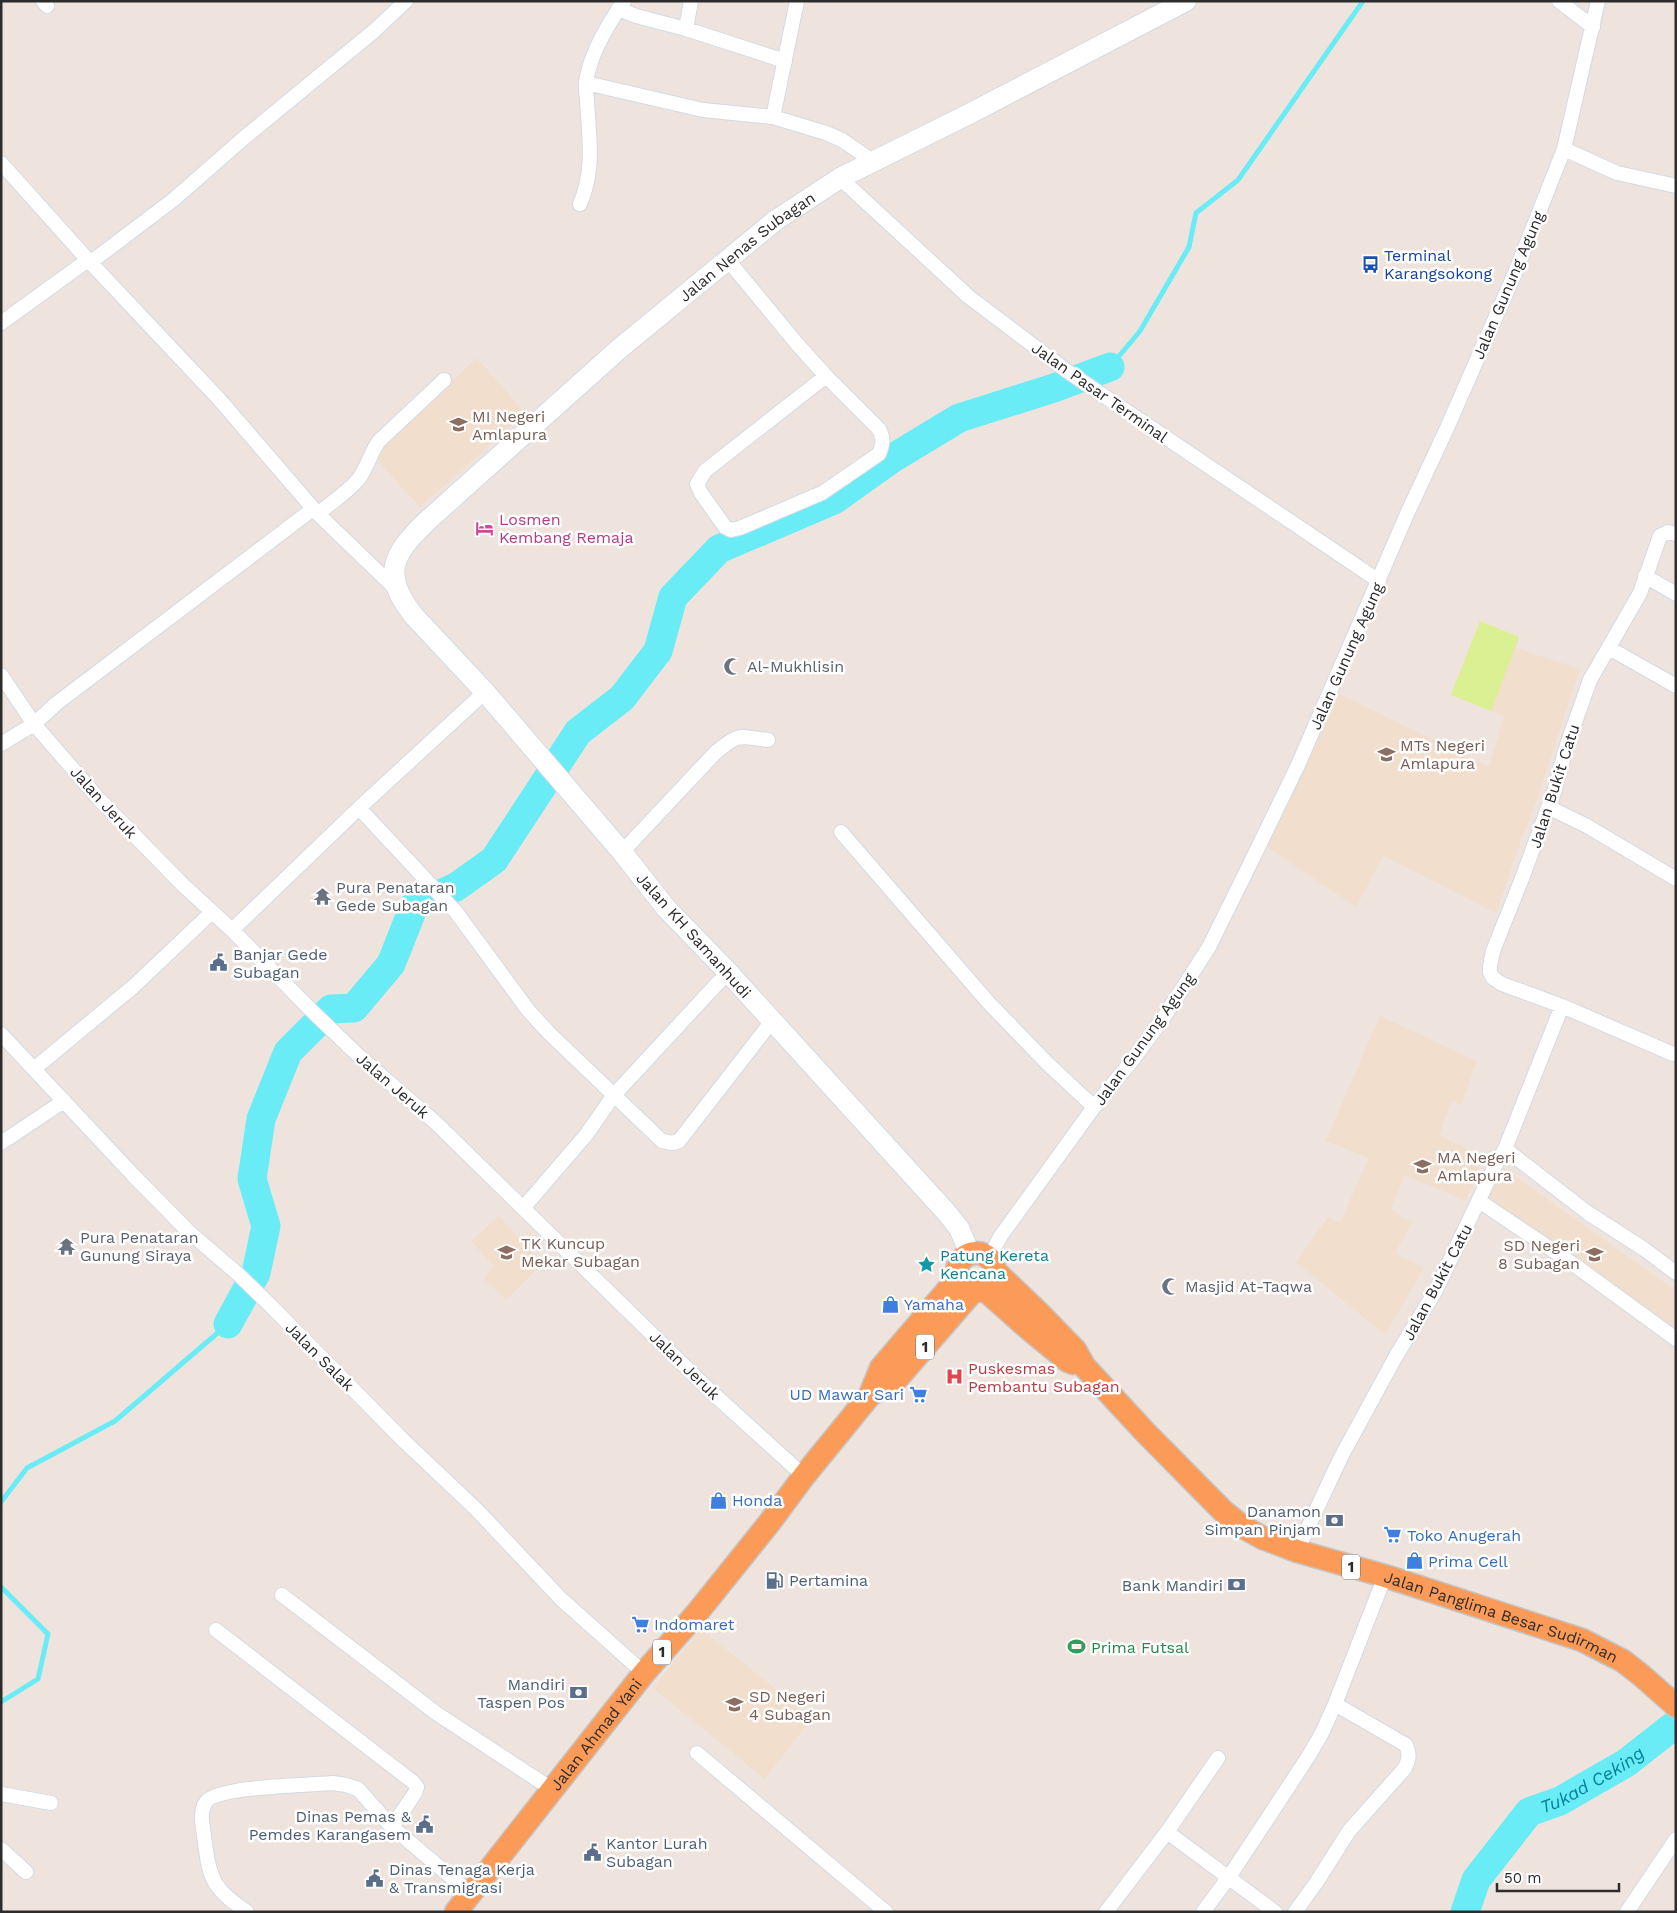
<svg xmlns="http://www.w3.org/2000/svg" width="1677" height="1913" font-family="'Work Sans',sans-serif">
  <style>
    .education { fill: #f1decc }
    .pitch { fill: #daf092 }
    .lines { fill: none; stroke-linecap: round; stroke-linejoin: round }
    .stream { stroke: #6aecf7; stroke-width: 5 }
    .river { stroke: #6aecf7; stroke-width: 29 }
    .minor-casing { stroke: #d2dae5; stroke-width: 16 }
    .secondary-casing { stroke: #d2dae5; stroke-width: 22 }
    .trunk-casing { stroke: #c4c4c4; stroke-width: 25 }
    .minor { stroke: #fff; stroke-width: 14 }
    .secondary { stroke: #fff; stroke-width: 20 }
    .trunk { stroke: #fc9a58; stroke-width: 22 }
    .labels { text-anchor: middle; stroke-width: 5; stroke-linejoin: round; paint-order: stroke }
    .shield { fill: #fff; stroke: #6b6b6b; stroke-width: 1 }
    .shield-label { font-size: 15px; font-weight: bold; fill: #2c2c2c }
    .street-label { font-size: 16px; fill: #2c2c2c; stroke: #fff }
    .transit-label { font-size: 16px; fill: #164399; stroke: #fff; text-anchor: start }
    .education-label { font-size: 16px; fill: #785e54; stroke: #fff; text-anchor: start }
    .hotel-label { font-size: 16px; fill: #b23c85; stroke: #fff; text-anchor: start }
    .worship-label { font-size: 16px; fill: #5b616d; stroke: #fff; text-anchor: start }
    .service-label { font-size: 16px; fill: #4e5e75; stroke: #fff; text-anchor: start }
    .culture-label { font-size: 16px; fill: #0d838f; stroke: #fff; text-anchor: start }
    .shop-label { font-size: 16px; fill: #366cbe; stroke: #fff; text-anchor: start }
    .health-label { font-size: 16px; fill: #be3a42; stroke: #fff; text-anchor: start }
    .leisure-label { font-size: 16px; fill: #27864d; stroke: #fff; text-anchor: start }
    .water-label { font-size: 18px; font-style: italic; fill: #058299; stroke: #fff }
  </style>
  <rect width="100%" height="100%" fill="#eee4dd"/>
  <path class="education" d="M477,358L525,413L420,507L372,455Z
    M1480,621L1519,637L1516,648L1580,669L1539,793L1524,832L1496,913L1383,856L1356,907L1264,845L1338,693L1489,767L1504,716L1451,695Z
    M1380,1016L1477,1061L1461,1105L1452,1101L1439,1135L1483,1156L1466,1201L1405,1175L1390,1209L1412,1223L1395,1253L1424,1268L1386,1333H1383L1296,1262L1328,1217L1340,1223L1369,1158L1329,1142H1325Z
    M1498,1164L1676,1291V1337L1483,1197Z
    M499,1216L543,1263L506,1300L483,1278L494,1266L471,1241Z
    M701,1629L812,1718L765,1779L653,1688Z"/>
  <path class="pitch" d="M1480,621L1519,637L1491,711L1451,695Z"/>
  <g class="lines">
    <path class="stream" d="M1110,367L1140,331L1189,247L1196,213L1238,180L1363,1
      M1,1502L27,1468L115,1421L228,1324
      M1,1587L48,1634L38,1679L1,1702"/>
    <g class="river">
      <path d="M228,1324L256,1273L266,1226L252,1179L261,1119L288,1052L331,1009L354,1008L391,964L414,906L456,887L494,860L578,732L622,698L658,651L673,597L719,549L834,500L893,458L959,418L1054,388L1110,367"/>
      <path id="s1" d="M1465,1912L1476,1880L1529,1812L1560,1801L1626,1763L1676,1724"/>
    </g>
    <defs>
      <path id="minor" d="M43,1L47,6
        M797,1L773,117L826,133L842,140L874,162
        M1559,1L1593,27
        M618,9L636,16L686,29L785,61
        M686,29L691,1
        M586,83L703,110L773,117
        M1564,149L1617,173L1676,186
        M1,163L88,260
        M840,178L969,297L1067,371L1379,581
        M580,204C595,170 589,136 587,101C587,95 585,88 586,82C590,54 608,24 624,1
        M727,259L798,345L826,376L879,429C884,439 883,444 879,454L822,493L740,528L731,530L725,527L701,493L697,484L705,471L826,376
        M91,262L173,200L245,137L374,31L406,1
        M1,323L88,260L219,399L318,514L398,591
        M318,514C331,502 350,491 360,477C368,465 371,452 379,441L444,380
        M1645,576L1676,594
        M1609,648L1676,686
        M1,675L34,724L98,798L182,884L232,930L313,1012L361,1058L435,1122L706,1387L804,1476
        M1,744L34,724L57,703L313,509
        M1548,807L1587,826L1676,879
        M359,808L456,912L528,1010L549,1033L662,1141L673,1143L679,1141L772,1021
        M841,832L988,1002L1047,1063L1094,1107
        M622,852L715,753C739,733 737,736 768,740
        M232,930L359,808L485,692
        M1,1034L133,1175L188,1231L238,1274L269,1304L404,1441L477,1510L561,1599L644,1673
        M1673,1054L1562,1006L1502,984L1493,978L1490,972V966L1493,951L1521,881L1554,792L1567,745L1590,680L1640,593L1660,536L1668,532L1676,534
        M35,1068L134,986L212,912
        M1,1143L64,1101
        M1505,1149L1588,1213L1644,1249L1676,1273
        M1479,1201L1573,1264L1676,1339
        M524,1207L586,1135L614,1095L728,972
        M989,1258L1000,1237L1094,1107L1134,1058L1164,1017L1209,947L1249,866L1298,765L1407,514L1447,428L1515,273L1564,149L1598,1
        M1297,1551L1341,1457L1396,1356L1436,1290L1495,1166L1505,1149L1562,1006
        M282,1595L436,1713L553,1790
        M216,1630L413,1782L417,1787L415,1793L392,1827
        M697,1753L886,1912
        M1,1794L51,1803
        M1167,1832L1275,1912
        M1,1849L26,1872
        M247,1912C215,1889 210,1883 205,1843C204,1831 198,1813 206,1802C217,1786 311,1785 333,1783L346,1785L358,1789L392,1827L470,1893
        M1106,1912L1167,1832L1218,1758
        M1203,1912L1229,1877L1308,1757L1322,1733L1335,1704L1385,1576
        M1295,1912L1316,1883L1349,1831L1405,1768C1409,1760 1410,1754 1406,1745L1335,1704
        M1627,1912L1676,1839"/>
      <g id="secondary">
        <path id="s2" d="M970,1254L959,1228L946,1212L728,972L666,908L622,852L485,692L414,616C381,574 392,555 427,521L619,349L776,220L840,178L969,114L1186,1"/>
      </g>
      <g id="trunk">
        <circle cx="976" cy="1272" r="19"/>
        <path id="s3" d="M995,1271L1039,1313L1075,1350L1084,1366L1145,1432L1223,1511L1243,1527L1263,1538L1297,1551L1385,1576L1582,1640L1623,1661L1641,1675L1676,1706"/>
        <path d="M985,1290L1029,1329L1068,1361L1073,1363"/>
        <path d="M870,1395L896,1380L973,1291"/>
        <path id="s4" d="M456,1912L644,1673L697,1613L770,1522L804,1476L870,1395L881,1368L958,1278"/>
      </g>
    </defs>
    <use href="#minor" class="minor-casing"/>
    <use href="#secondary" class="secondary-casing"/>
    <use href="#trunk" class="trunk-casing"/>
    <use href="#minor" class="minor"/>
    <use href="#secondary" class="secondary"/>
    <use href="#trunk" class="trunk"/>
  </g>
  <defs>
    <symbol id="bus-bare" viewBox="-9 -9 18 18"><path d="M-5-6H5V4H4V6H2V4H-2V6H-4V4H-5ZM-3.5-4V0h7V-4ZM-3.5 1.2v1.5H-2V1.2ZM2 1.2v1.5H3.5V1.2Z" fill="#1a4fb4" stroke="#fff" stroke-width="2.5" paint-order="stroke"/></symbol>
    <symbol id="school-bare" viewBox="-9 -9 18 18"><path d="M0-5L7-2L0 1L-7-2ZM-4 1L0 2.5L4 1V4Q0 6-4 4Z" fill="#8d6e63" stroke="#fff" stroke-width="2.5" paint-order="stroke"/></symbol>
    <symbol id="hotel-bare" viewBox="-9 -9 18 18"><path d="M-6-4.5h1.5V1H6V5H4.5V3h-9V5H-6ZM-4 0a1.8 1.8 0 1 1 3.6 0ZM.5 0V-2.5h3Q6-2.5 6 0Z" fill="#d1479c" stroke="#fff" stroke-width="2.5" paint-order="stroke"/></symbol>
    <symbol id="mosque-bare" viewBox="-9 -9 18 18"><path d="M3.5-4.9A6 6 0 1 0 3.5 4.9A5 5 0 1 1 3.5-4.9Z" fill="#6b7280" stroke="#fff" stroke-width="2.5" paint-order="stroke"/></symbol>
    <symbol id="temple-bare" viewBox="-9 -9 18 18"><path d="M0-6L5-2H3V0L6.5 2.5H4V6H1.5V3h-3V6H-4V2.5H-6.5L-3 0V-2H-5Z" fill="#6b7280" stroke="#fff" stroke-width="2.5" paint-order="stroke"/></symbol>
    <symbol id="civic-bare" viewBox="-9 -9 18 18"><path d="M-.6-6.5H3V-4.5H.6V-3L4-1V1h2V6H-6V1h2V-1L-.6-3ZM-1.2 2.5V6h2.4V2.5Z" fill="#5c6f8a" stroke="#fff" stroke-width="2.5" paint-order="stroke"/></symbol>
    <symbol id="sight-bare" viewBox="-9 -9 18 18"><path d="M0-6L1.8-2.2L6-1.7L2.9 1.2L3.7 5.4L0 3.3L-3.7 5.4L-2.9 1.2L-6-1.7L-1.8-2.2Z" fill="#0f9aa8" stroke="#fff" stroke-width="2.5" paint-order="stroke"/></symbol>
    <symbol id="shop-bare" viewBox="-9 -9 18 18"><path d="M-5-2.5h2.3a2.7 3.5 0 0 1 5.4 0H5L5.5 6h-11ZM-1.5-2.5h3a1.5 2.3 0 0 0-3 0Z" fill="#3f7fe0" stroke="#fff" stroke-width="2.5" paint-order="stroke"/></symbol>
    <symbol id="hospital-bare" viewBox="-9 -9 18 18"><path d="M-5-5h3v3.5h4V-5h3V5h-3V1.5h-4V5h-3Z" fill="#e0444e" stroke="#fff" stroke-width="2.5" paint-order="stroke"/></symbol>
    <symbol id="supermarket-bare" viewBox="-9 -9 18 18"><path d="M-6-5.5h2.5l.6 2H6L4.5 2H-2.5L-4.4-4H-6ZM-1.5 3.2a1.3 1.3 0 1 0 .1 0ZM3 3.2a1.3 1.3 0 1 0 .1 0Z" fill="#3f7fe0" stroke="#fff" stroke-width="2.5" paint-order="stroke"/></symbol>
    <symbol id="bank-bare" viewBox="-9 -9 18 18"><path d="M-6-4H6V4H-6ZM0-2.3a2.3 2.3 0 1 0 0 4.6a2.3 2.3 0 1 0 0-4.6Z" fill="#5c6f8a" stroke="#fff" stroke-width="2.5" paint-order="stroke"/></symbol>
    <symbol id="fuel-bare" viewBox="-9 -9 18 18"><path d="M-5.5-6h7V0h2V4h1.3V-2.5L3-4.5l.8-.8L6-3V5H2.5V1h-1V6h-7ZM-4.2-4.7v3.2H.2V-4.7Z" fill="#5c6f8a" stroke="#fff" stroke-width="2.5" paint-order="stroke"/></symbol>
    <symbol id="stadium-bare" viewBox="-9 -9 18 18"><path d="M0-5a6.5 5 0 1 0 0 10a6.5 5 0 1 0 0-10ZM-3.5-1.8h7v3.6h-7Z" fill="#2e9e5b" stroke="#fff" stroke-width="2.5" paint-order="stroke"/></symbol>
  </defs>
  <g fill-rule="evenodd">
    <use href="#bus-bare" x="1358" y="252" width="25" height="25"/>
    <use href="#school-bare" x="446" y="412" width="25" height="25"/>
    <use href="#hotel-bare" x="472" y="516" width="25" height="25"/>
    <use href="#mosque-bare" x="720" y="654" width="25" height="25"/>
    <use href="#school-bare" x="1374" y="742" width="25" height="25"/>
    <use href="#temple-bare" x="310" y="884" width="25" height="25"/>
    <use href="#civic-bare" x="206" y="950" width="25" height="25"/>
    <use href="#school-bare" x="1410" y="1154" width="25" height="25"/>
    <use href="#temple-bare" x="54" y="1234" width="25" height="25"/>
    <use href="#school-bare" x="494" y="1240" width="25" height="25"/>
    <use href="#school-bare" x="1582" y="1242" width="25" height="25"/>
    <use href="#sight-bare" x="914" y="1252" width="25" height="25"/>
    <use href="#mosque-bare" x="1158" y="1274" width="25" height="25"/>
    <use href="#shop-bare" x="878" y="1292" width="25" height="25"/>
    <use href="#hospital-bare" x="942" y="1364" width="25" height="25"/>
    <use href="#supermarket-bare" x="906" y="1382" width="25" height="25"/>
    <use href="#shop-bare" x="706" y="1488" width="25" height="25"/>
    <use href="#bank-bare" x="1322" y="1508" width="25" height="25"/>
    <use href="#supermarket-bare" x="1380" y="1522" width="25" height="25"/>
    <use href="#shop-bare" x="1402" y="1548" width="25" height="25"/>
    <use href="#fuel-bare" x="762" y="1568" width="25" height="25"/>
    <use href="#bank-bare" x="1224" y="1572" width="25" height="25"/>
    <use href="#supermarket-bare" x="628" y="1612" width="25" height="25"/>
    <use href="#stadium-bare" x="1064" y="1634" width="25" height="25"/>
    <use href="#bank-bare" x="566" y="1680" width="25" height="25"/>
    <use href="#school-bare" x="722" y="1692" width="25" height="25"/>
    <use href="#civic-bare" x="412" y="1812" width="25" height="25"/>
    <use href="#civic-bare" x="580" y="1840" width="25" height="25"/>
    <use href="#civic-bare" x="362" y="1866" width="25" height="25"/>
  </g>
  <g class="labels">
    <g class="shield">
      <rect x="916" y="1334.5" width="18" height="25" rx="4"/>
      <rect x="1342" y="1554.5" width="18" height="25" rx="4"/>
      <rect x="653" y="1639.5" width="18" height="25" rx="4"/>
    </g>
    <g class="shield-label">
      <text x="925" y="1352">1</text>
      <text x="1351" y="1572">1</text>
      <text x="662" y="1657">1</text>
    </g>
    <g class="street-label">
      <text dy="6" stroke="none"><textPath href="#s2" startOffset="1381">Jalan Nenas Subagan</textPath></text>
      <text transform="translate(1508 285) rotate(-67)" y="6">Jalan Gunung Agung</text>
      <text transform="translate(1100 392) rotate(35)" y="6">Jalan Pasar Terminal</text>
      <text transform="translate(1346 656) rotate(-66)" y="6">Jalan Gunung Agung</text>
      <text transform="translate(1554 786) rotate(-72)" y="6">Jalan Bukit Catu</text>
      <text transform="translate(104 802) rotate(48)" y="6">Jalan Jeruk</text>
      <text transform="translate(694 935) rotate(48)" y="6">Jalan KH Samanhudi</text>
      <text transform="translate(1144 1039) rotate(-54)" y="6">Jalan Gunung Agung</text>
      <text transform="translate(393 1085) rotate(41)" y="6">Jalan Jeruk</text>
      <text transform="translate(1437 1282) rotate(-62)" y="6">Jalan Bukit Catu</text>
      <text transform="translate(320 1356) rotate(45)" y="6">Jalan Salak</text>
      <text transform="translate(685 1365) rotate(44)" y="6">Jalan Jeruk</text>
      <text dy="6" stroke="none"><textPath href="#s3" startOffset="631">Jalan Panglima Besar Sudirman</textPath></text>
      <text dy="6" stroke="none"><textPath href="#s4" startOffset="226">Jalan Ahmad Yani</textPath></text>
    </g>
    <g class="transit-label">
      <text x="1384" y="261">Terminal<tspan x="1384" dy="18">Karangsokong</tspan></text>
    </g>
    <g class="education-label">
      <text x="472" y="422">MI Negeri<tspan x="472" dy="18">Amlapura</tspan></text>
      <text x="1400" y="751">MTs Negeri<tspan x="1400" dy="18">Amlapura</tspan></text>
      <text x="1437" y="1163">MA Negeri<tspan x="1437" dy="18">Amlapura</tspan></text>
      <text x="521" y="1249">TK Kuncup<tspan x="521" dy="18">Mekar Subagan</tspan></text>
      <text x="1580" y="1251" text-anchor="end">SD Negeri<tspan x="1580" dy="18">8 Subagan</tspan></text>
      <text x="749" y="1702">SD Negeri<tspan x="749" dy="18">4 Subagan</tspan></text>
    </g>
    <g class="hotel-label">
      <text x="499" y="525">Losmen<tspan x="499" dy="18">Kembang Remaja</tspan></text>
    </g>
    <g class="worship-label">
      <text x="747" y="672">Al-Mukhlisin</text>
      <text x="336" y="893">Pura Penataran<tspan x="336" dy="18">Gede Subagan</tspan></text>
      <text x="80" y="1243">Pura Penataran<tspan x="80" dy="18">Gunung Siraya</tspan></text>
      <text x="1185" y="1292">Masjid At-Taqwa</text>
    </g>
    <g class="service-label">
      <text x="233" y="960">Banjar Gede<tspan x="233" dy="18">Subagan</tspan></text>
      <text x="1321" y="1517" text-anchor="end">Danamon<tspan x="1321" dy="18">Simpan Pinjam</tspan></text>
      <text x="789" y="1586">Pertamina</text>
      <text x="1223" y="1591" text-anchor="end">Bank Mandiri</text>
      <text x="565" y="1690" text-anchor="end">Mandiri<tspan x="565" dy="18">Taspen Pos</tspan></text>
      <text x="411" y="1822" text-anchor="end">Dinas Pemas &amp;<tspan x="411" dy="18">Pemdes Karangasem</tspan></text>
      <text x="606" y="1849">Kantor Lurah<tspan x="606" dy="18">Subagan</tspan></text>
      <text x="389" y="1875">Dinas Tenaga Kerja<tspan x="389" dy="18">&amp; Transmigrasi</tspan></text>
    </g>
    <g class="culture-label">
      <text x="940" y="1261">Patung Kereta<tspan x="940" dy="18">Kencana</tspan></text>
    </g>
    <g class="shop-label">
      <text x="904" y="1310">Yamaha</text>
      <text x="904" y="1400" text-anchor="end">UD Mawar Sari</text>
      <text x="732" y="1506">Honda</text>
      <text x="1407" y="1541">Toko Anugerah</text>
      <text x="1428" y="1567">Prima Cell</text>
      <text x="654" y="1630">Indomaret</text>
    </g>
    <g class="health-label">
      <text x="968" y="1374">Puskesmas<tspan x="968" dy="18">Pembantu Subagan</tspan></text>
    </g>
    <g class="leisure-label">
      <text x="1091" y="1653">Prima Futsal</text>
    </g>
    <g class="water-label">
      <text dy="6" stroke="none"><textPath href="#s1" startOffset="191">Tukad Ceking</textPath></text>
    </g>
  </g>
  <rect width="1677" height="1913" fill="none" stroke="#2c2c2c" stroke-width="5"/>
  <path d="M1497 1883v8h122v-8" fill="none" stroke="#2c2c2c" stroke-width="2.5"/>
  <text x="1504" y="1883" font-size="15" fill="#2c2c2c" stroke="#ffffff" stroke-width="4" paint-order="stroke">50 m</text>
</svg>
